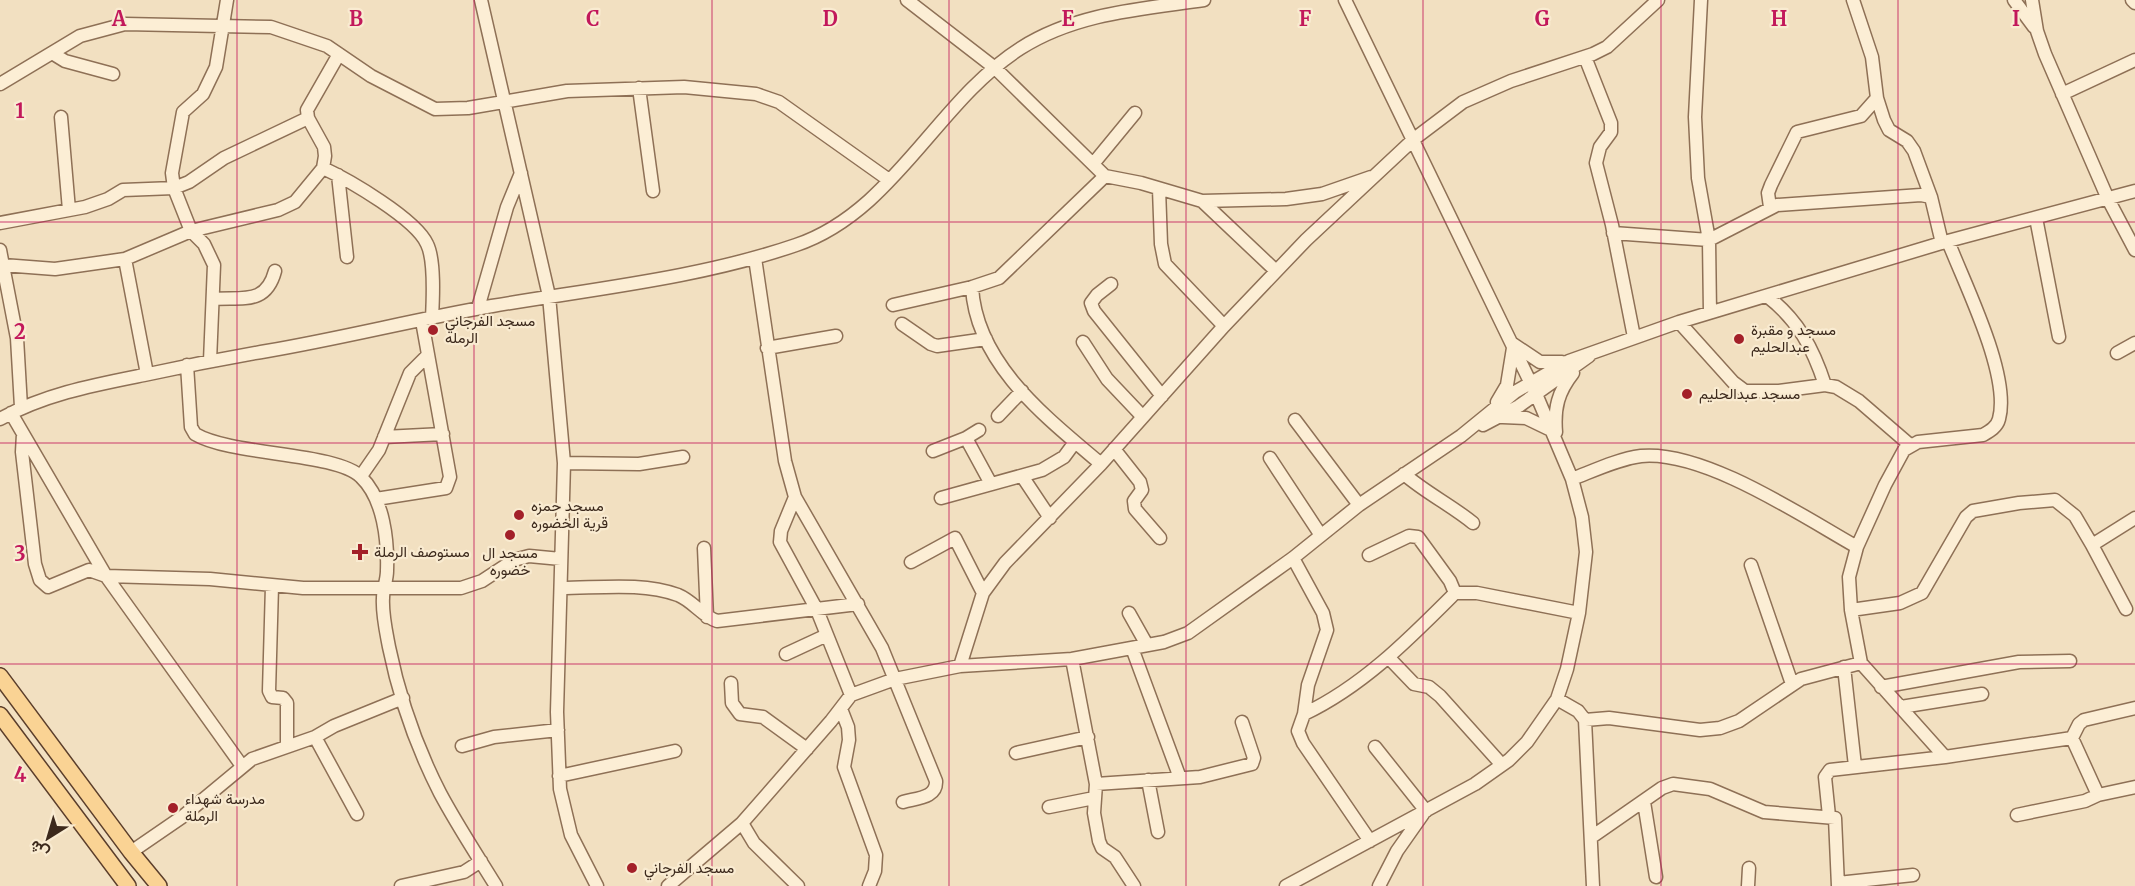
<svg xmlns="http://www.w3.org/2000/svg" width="2135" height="886" font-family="Merriweather,Vazirmatn,serif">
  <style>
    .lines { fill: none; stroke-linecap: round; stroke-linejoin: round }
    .minor-casing { stroke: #8e7056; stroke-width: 15 }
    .major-casing { stroke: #5b3e2b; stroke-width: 18 }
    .minor { stroke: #fceed5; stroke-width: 12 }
    .major { stroke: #fad394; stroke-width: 15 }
    .grid { fill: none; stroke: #c2185b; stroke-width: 1.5; stroke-opacity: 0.55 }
    .poi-dot { fill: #a32029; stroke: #f9ebd1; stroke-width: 2 }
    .labels { text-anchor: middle; stroke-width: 4.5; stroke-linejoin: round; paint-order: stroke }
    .poi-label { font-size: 15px; fill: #3c291c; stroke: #f9ebd1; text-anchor: start }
    .grid-label { font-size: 20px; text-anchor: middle; font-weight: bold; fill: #c2185b; stroke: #f9ebd1; stroke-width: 4.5; stroke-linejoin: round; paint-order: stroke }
  </style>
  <rect width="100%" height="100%" fill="#f2e0c1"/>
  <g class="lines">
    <defs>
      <path id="minor" d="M481,0L549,296L564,463L557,712L560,789L571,835L597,886
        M907,0L995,68L1105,176L1141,183L1202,201L1276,271
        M1701,0L1695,117L1698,178L1709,240L1710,312
        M1853,0L1872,57L1877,98L1884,120L1889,130L1907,141L1914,151L1931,197L1942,243
        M2014,0L2034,27
        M2032,0L2037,31L2045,54L2108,199L2135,250
        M2132,0L2135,3
        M52,53L65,61L113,74
        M1585,57L1611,123V132L1600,147L1596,163L1612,225L1634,337
        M0,84L80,36L125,24L271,27L327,46L371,76L435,109L468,108L567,91L684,87L756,94L779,102L889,180
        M639,88L653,191
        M2062,94L2135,60
        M61,117L69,210
        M1093,164L1135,113
        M323,168C349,180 416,219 427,244C435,260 433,299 432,318
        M338,175L347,257
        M1159,189L1161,244L1165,264L1224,326
        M1202,201L1286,199L1322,194L1371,177
        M1770,207L1768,193L1771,185L1797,132L1861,116L1877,98
        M2036,218L2059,337
        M0,223L85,207L108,199L123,190L174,188L189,182L224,158L308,118
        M1613,233L1709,240L1777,205L1921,195L1931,197
        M1948,241C1964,283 2011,375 1999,419C1997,427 1990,431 1983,435L1918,442L1904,450L1885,485L1857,547L1849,577L1851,610L1861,663L1945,757L2072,738
        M0,250L17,338L21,407
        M755,258L785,461L795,497L882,648L936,781C937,798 917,798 903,802
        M125,259L191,231L278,210L295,202L323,168L325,156L324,147L308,118L307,110L339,54
        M3,265L55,269L125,259L147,374
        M1111,284L1097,295L1091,303L1094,311L1162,396
        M972,287C976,364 1047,418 1101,464
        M1767,296C1798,320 1813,348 1825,385
        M214,299C243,297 266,305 275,271
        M893,305L972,287L999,278L1105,176
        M478,308L507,207L521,173
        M1679,322L1733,382L1745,391H1779L1825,385L1836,387L1859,401L1910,445
        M902,324L931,344L937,346L986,339
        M1083,342L1107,379L1143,417
        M1513,344L1540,362H1562
        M767,348L836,336
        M2117,353L2135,343
        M210,361L214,265L204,244L191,231L174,188L172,173L183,112L203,94L216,67L227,0
        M187,365L191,427L195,434C232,456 336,452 361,477C384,499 388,541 387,571C387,580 383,589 383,598C382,614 386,631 389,647C399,696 417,748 440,793C457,825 477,855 496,886
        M1497,402L1507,385L1513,348
        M11,413L106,576L242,766
        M998,416L1022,391
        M1503,417L1526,418L1551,430
        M0,419C45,394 94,385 144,375C185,366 226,358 267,351C343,338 417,319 492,306C592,289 700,278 796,245C894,212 937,101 1021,48C1076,13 1142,9 1204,0
        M1295,420L1359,505
        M1483,425L1519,406L1589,356
        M1556,432C1554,408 1558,392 1573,373
        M23,434L22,452L35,564L40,580L48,587L89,570L106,576L210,579L303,588H461L482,581L514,560L529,556L561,559
        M384,437L443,434
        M966,438L979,430
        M1114,449L1140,482L1142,490L1134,501L1135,509L1160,538
        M933,451L966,438L991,484
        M1270,458L1320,534
        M564,463L639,464L683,457
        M1404,474C1426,493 1451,505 1473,523
        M361,476L379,450L410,373L428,355
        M1022,476L1050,518
        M1572,479C1593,471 1618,459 1641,456C1704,450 1802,516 1857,547
        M795,497L781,531L780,542L817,610L851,695
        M941,498L1042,470L1064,457L1075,442
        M376,499L446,488L450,477L422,321
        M2092,545L2126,609
        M704,548L707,617
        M1369,555L1409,536L1418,537L1450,581L1455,593
        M1293,558L1323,613L1327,630L1308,685L1304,714L1298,731L1303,743L1370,841
        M911,562L955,538L983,593
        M1751,565L1792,684
        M272,586L269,691L272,697L283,698L287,703V745
        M561,588C599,588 642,582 678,595C693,601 702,616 717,621L858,604
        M1851,610L1900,603L1922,593L1966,517L1973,511L2019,503L2055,500L2075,516L2092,545L2135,518
        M1129,613L1147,645
        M1132,648L1180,778
        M786,654L827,635
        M1389,658L1414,684L1429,687L1440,696L1502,765
        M1072,659L1096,784L1094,813L1099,841L1102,848L1115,857L1134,886
        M960,666L983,593L1005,563L1101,464L1224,326L1306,240L1414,139L1463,102L1511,81L1593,54L1607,47L1658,0
        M1844,667L1855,766
        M731,683L732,703L740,714L763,717L807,749
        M1881,687L2019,662L2070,661
        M1557,699L1578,711L1585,720L1593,886
        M1901,707L1982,694
        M841,709L848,727L849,740L844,767L876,855L875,871L869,886
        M1304,714C1363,686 1409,639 1455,593H1477L1579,613
        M1585,720L1609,718L1700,730L1720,728L1739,721L1801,679L1861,663
        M315,737L357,814
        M2072,738L2098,795L2135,787
        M2072,738L2079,724L2084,720L2135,708
        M462,746L494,737L558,730
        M1375,747L1426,811
        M1016,753L1088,737
        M559,776L675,751
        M1148,780L1158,832
        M1096,784L1200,777L1252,764L1254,758L1242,722
        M1644,802L1656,877
        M1049,807L1094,798
        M2017,815L2085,801L2098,795
        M1829,816L1825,777L1830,770L1945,757
        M742,823L754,843L798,886
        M1593,836L1662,788L1673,784L1710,789L1764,812L1835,818L1838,886
        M131,852L182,817L252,759L315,737L334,726L403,698
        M1838,883L1913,875
        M401,886L464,872L481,861
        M668,886L742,823L831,721L851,695L895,679L960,666L1072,659L1164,642L1188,633L1293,558L1359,505L1461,436L1515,392L1569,361L1679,322L1948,241L2135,191
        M1286,886L1475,784L1509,760L1527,742L1557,699L1567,669L1579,613L1586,552L1582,517L1572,479L1536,394L1345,0
        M1379,886L1397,851L1423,814
        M1748,886L1749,868"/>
      <path id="major" d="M0,676L131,852L159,886
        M0,715L128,886"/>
    </defs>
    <use href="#minor" class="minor-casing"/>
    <use href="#major" class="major-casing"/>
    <use href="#minor" class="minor"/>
    <use href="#major" class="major"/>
  </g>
  <path class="grid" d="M237,0V886M474,0V886M712,0V886M949,0V886M1186,0V886M1423,0V886M1661,0V886M1898,0V886M0,222H2135M0,443H2135M0,664H2135"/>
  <g class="poi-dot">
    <circle cx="433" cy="330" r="6"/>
    <circle cx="1739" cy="339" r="6"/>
    <circle cx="1687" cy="394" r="6"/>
    <circle cx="519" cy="515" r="6"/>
    <circle cx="510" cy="535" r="6"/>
    <path d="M357 543h6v6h6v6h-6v6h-6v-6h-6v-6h6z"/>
    <circle cx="173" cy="808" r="6"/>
    <circle cx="632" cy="868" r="6"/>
  </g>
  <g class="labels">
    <g class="poi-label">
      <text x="445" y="326">مسجد الفرجاني<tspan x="445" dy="17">الرمله</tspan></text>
      <text x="1751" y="335">مسجد و مقبرة<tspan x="1751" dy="17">عبدالحليم</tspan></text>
      <text x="1699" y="399">مسجد عبدالحليم</text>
      <text x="531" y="511">مسجد حمزه<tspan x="531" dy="17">قرية الخضوره</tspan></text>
      <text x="374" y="557">مستوصف الرملة</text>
      <text x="510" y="558" text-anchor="middle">مسجد ال<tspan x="510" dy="17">خضوره</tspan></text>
      <text x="185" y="804">مدرسة شهداء<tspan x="185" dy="17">الرملة</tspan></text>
      <text x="644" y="873">مسجد الفرجاني</text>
    </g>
  </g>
  <g class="grid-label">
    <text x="119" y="26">A</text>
    <text x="356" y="26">B</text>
    <text x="593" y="26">C</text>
    <text x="830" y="26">D</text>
    <text x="1068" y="26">E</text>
    <text x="1305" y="26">F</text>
    <text x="1542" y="26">G</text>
    <text x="1779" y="26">H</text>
    <text x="2016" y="26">I</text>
    <text x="20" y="118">1</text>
    <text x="20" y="339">2</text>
    <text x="20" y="561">3</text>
    <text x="20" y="782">4</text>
  </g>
  <g transform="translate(48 838) rotate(217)" stroke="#f9ebd1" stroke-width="4.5" paint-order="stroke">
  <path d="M0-4.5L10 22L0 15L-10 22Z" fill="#3c291c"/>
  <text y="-9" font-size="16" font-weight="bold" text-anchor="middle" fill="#3c291c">ش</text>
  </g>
</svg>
